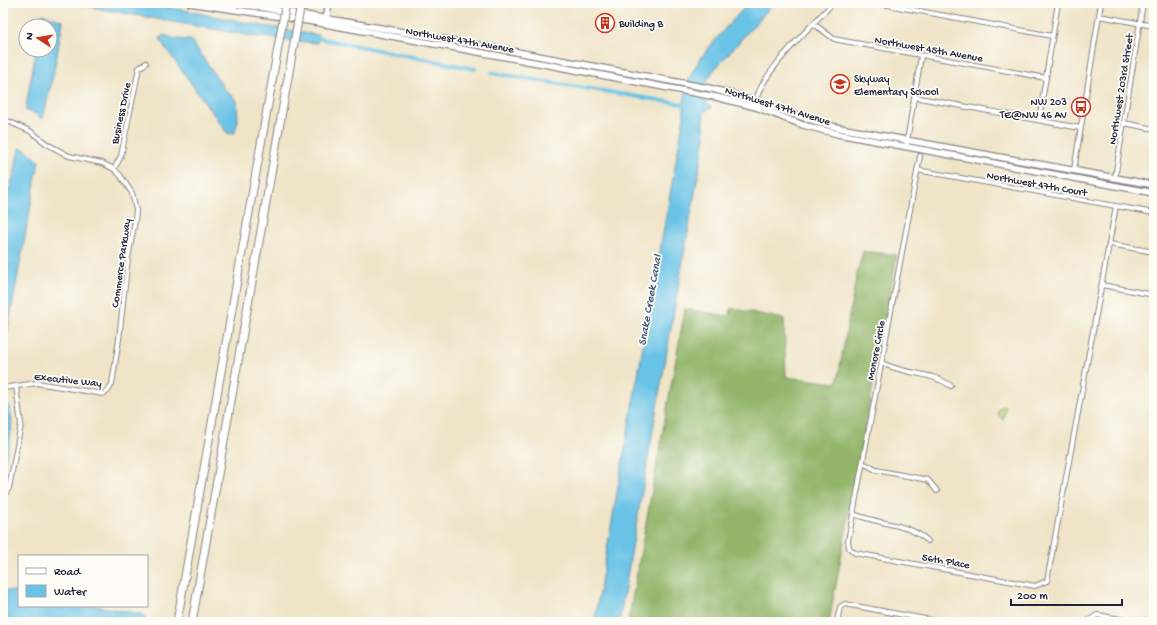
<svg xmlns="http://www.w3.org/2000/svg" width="1157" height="625" font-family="'Gochi Hand',sans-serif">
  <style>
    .green { fill: #b8d379; stroke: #6d7a5a }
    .forest { fill: #92b569; stroke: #5a6c52 }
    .water { fill: #69c3e6; stroke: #467290 }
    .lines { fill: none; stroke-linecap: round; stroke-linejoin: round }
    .canal { stroke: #69c3e6; stroke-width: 4 }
    .street-casing { stroke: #888381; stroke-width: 6 }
    .secondary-casing { stroke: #888381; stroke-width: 8 }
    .highway-casing { stroke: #888381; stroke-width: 9 }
    .street { stroke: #fff; stroke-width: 4 }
    .secondary { stroke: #fff; stroke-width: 5.5 }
    .highway { stroke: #fff; stroke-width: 7 }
    .highway-bridge-casing { stroke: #888381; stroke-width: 9; stroke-linecap: butt }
    .highway-bridge { stroke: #fff; stroke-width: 7 }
    .labels { text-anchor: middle; stroke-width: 3.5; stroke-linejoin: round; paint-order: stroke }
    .poi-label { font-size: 11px; fill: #22223b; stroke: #fdfcf7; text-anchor: start }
    .street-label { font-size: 11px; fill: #22223b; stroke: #fdfcf7 }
    .water-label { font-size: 12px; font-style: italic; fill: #3b5a77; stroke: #fdfcf7 }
  </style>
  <rect width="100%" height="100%" fill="#fdfcf7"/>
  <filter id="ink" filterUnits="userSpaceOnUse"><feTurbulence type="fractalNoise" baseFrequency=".025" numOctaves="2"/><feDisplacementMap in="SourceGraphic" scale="8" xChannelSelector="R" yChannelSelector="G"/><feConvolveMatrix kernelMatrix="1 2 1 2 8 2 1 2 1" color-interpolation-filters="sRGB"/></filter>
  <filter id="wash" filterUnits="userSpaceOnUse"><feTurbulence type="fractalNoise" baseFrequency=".012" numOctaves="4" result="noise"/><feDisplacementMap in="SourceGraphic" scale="16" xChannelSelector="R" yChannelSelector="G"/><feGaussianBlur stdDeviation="0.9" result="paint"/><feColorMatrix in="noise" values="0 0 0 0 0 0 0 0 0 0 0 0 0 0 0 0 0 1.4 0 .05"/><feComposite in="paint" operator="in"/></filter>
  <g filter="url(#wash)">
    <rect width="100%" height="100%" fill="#efe4c7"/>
    <path class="green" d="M1004,406H1006L1003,420L997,413L1000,407Z"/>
    <path class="forest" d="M863,251L897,255L829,622H628L685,309L727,316L730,315L731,308L784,319L786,377L837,383L856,278Z"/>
    <path class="water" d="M68,3H147L264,26L318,35L317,43L252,36Z
      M749,3H774L713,71L706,83L703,99L712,108L706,110L703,115L705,136L619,622H594L684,116C684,104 684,93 688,82C695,59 732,21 749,3Z
      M43,14L63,21L54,71L43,119L40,118L37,114L26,111V107L36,50H50V26H39L40,18Z
      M163,35L176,39L191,40L226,91L237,100L238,121L234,134L227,133L162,43L160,38Z
      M19,148L26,150L39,161L3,355V208L14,175Z
      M5,402C19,412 7,454 3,469V403Z
      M3,590L19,592V606H96L141,614L144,616V621L3,622Z"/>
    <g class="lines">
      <path class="canal" d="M312,37L475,69
        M492,73L688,105"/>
    </g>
  </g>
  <g filter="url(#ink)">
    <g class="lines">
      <defs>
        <path id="street" d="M877,3L1052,36
          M1099,16L1154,26
          M814,24L834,39L844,41L1046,78
          M914,97L1080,128
          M756,103C758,75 813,25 833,3
          M3,119L30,131L47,144L69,156L102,163L114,169L120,175L132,193L136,210L135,221L128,258L119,339L112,384L108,391L103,394L37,383L3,388
          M1039,120L1058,3
          M1124,123L1154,129
          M906,147L921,56
          M920,156L848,541L849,548L855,553L1035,586L1047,581L1116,206
          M114,169L121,156L139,68L146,63
          M917,170L1154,213
          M1074,170L1101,3
          M1115,178L1143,3
          M1110,244L1154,252
          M1102,285L1154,295
          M882,363C905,375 930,371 951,386
          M863,463L876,470L928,480L937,491
          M3,498L9,488L21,424L16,386
          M854,514C879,525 907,522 928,541
          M837,622L840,607L845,604L941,622
          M1086,622L1097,615L1138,622"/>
        <path id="secondary" d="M190,3L309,21L544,64L716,97L756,107L803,125L838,134L1154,193
          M236,3L501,49L708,88C753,98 795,117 840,128L1154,185
          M326,20L329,3"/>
        <path id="highway" d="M177,622L277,53
          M192,622L292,55"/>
      </defs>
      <use href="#street" class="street-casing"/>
      <use href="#secondary" class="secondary-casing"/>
      <use href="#highway" class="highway-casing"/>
      <use href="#street" class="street"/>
      <use href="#secondary" class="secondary"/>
      <use href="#highway" class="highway"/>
      <defs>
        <path id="highway-bridge" d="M277,53L286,3
          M292,55L301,3"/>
      </defs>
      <use href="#highway-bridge" class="highway-bridge-casing"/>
      <use href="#highway-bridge" class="highway-bridge"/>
    </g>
  </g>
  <defs>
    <symbol id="building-ring" viewBox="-11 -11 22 22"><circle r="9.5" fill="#fdfcf7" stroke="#c8321e" stroke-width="1.5"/><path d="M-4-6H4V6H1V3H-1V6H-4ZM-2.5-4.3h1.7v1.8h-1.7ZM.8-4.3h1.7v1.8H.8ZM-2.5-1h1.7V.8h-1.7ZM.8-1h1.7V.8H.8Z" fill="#c8321e"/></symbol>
    <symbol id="school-ring" viewBox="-11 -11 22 22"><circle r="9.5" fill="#fdfcf7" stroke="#c8321e" stroke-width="1.5"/><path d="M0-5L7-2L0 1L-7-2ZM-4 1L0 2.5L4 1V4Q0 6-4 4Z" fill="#c8321e"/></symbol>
    <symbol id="bus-ring" viewBox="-11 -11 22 22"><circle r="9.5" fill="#fdfcf7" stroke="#c8321e" stroke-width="1.5"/><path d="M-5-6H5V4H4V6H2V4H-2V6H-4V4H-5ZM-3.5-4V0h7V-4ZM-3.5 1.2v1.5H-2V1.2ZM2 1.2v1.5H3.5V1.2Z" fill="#c8321e"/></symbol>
  </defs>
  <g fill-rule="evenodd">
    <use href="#building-ring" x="594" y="12" width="22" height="22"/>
    <use href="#school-ring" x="829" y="73" width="22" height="22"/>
    <use href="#bus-ring" x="1070" y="96" width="22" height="22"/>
  </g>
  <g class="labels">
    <g class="poi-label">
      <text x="619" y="27">Building B</text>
      <text x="854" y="82">Skyway<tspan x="854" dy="13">Elementary School</tspan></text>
      <text x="1067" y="105" text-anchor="end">NW 203<tspan x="1067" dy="13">TE@NW 46 AV</tspan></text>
    </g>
    <g class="street-label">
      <text transform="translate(460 39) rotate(10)" y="4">Northwest 47th Avenue</text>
      <text transform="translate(929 48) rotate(10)" y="4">Northwest 45th Avenue</text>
      <text transform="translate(1120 89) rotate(-81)" y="4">Northwest 203rd Street</text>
      <text transform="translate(778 105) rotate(17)" y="4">Northwest 47th Avenue</text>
      <text transform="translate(120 113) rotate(-78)" y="4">Business Drive</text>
      <text transform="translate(1037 183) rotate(10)" y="4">Northwest 47th Court</text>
      <text transform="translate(120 263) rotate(-82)" y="4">Commerce Parkway</text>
      <text transform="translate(875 350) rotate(-79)" y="4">Monore Circle</text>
      <text transform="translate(68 379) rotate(6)" y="4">Executive Way</text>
      <text transform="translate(946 560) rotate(10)" y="4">56th Place</text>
    </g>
    <g class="water-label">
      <text transform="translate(649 300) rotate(-80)" y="4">Snake Creek Canal</text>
    </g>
  </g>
  <rect width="1157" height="625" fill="none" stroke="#fdfcf7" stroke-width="16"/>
  <rect x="18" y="555" width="130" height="52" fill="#fdfcf7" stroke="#a5a5ac"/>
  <rect x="26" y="568" width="20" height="6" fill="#ffffff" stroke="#a5a5ac"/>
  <text x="54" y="575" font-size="12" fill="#22223b">Road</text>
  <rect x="26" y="585" width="20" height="12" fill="#69c3e6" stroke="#a5a5ac"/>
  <text x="54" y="595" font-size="12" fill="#22223b">Water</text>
  <g transform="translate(38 38) rotate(282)"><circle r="19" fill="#fdfcf7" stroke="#a5a5ac"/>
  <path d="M0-3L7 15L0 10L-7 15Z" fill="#c8321e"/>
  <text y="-6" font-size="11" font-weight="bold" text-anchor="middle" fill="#22223b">N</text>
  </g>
  <path d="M1011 599v6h111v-6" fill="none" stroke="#22223b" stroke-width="2"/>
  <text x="1017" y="599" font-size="12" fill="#22223b" stroke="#fdfcf7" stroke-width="3" paint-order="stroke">200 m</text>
</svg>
